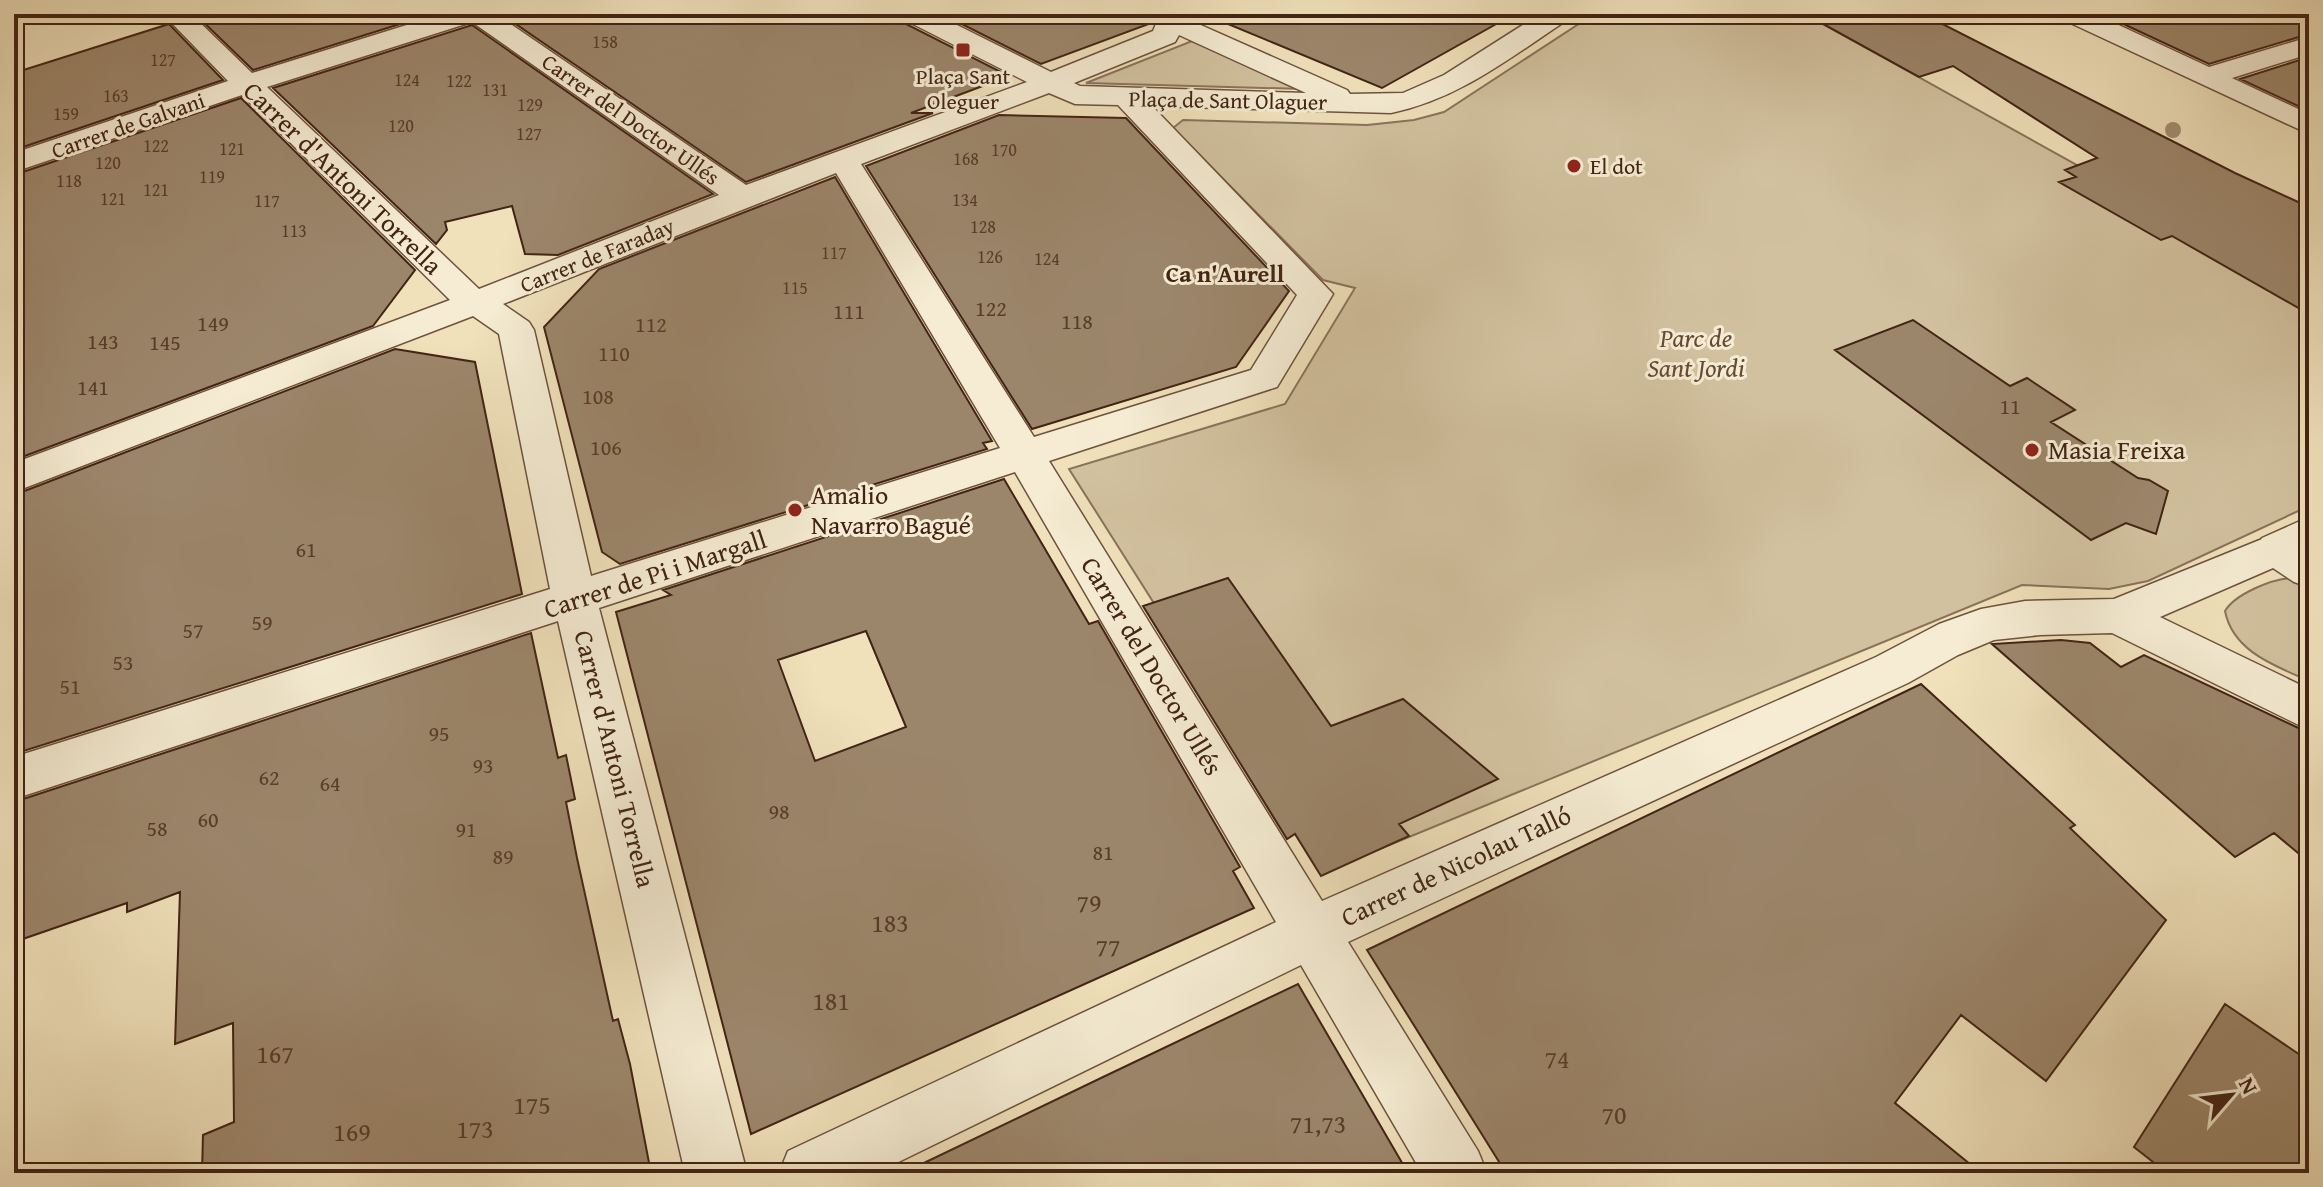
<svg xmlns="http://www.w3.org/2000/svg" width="2323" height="1187" font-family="'Gentium Book Plus',serif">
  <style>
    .green { fill: #d2c19f; stroke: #8a725a; stroke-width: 2 }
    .building { fill: #9c866b; stroke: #422315; stroke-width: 2; fill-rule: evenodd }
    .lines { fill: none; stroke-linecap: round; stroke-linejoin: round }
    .pedestrian-casing { stroke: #6e523e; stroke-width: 3 }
    .minor-casing { stroke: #6e523e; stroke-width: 3 }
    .pedestrian { fill: #f5ecd3; fill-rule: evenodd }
    .minor { fill: #f5ecd3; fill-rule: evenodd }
    .tree { fill: #a48e73 }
    .poi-dot { fill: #8f2418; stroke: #f5ecd3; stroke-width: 3 }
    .labels { text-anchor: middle; stroke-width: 6; stroke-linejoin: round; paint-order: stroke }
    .far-number-label { font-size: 18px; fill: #583c2a }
    .far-poi-label { font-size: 22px; fill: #422315; stroke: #f5ecd3 }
    .far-street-label { font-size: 22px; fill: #422315; stroke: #f5ecd3 }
    .number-label { font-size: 22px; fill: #583c2a }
    .far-neighbourhood-label { font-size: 24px; font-weight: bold; fill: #422315; stroke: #f5ecd3 }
    .street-label { font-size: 26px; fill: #422315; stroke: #f5ecd3 }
    .park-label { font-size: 26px; font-style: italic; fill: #664a38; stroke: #f5ecd3 }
    .poi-label { font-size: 26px; fill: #422315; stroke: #f5ecd3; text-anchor: start }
    .near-number-label { font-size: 26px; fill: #583c2a }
  </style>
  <rect width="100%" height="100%" fill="#f0e1bb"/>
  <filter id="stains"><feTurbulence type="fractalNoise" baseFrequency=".0025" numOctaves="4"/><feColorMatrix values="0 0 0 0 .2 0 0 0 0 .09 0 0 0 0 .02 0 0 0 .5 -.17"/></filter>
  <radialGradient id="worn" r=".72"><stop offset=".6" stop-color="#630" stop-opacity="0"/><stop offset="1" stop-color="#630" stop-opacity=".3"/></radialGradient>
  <path class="green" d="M1594,14H1805L2309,294V506L2148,581L2109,589L2022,585L1324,872L1069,469L1285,404L1355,288L1323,280L1173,128L1183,120L1367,125L1414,120L1444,112Z
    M1192,41L1303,89L1086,83Z
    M2291,578L2309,583V681C2276,666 2233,652 2225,611C2235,594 2272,579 2291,578Z"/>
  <path class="building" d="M202,14H432L253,70L197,16Z
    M501,14H898L904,23L1009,76L911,113H933L746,182Z
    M942,14H1157L1154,22L1041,64Z
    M1204,14H1514L1382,88Z
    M1805,14H1923L2235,173L2309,207V314L2172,236L2161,240L2059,182L2076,177L2065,170L2097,158L1953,66L1919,77Z
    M2102,14H2309V34L2209,64Z
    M169,24L223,80L14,150V73Z
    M472,25L713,194L558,255L525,254L512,206L445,222L447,230L436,244L273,88Z
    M2309,57V111L2240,79Z
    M241,98L415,270L373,326L14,460V175Z
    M999,115L1126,118L1289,291L1236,367L1032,429L866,166Z
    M835,177L992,441L983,443L987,449L620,564L602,552L544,327L599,269Z
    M1913,320L2010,386L2027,378L2075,410L2051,422L2138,478L2149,480L2168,491L2156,534L2126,523L2091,540L1835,350Z
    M395,349L475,362L522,594L14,754V495Z
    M1004,479L1089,624L1098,621L1240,867L1233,871L1254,908L751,1134L616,612L671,595L663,590ZM866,631L906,727L815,761L778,660Z
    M1228,578L1331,726L1403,699L1498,779L1399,824L1409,836L1321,876L1295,834L1287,839L1143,606Z
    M531,633L558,758L566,755L575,799L566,802L577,858L613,1021L618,1019L630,1064L651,1173H202L203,1135L234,1122L233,1023L175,1044L180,892L127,912V903L14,942V802Z
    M2061,640L2090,643L2121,667L2144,655L2309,733V862L2274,833L2235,857L1992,644Z
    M1921,684L2075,825L2070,828L2166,920L2046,1081L1961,1015L1895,1103L1981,1173H1506L1367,950Z
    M1298,984L1408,1173H903L1101,1078Z
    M2225,1004L2309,1061V1173H2167L2134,1147Z"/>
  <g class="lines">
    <defs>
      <path id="pedestrian" d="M2309,517V551L2277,565L2262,560L2256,549L2262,538Z"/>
      <path id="minor" d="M163,14H191L252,73L442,14H496L746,185L1027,82L905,20L901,14H935L1051,72L1153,31L1160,14H1186L1185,18L1347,90L1350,94L1403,93L1444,75L1540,14H1571L1567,20C1511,57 1459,99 1391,113L1152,106L1333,294L1277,387L1049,461L1322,901L1876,657L1939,624L1981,609L2025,601L2114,599L2277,533L2292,538L2309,549V587L2294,582L2273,568L2160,617L2309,689V730L2112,633L2040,635L1994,640L1958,655L1908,683L1348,942L1478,1151L1487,1173H1422L1301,965L876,1173H779L788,1151L1276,922L1015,472L599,608L747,1173H685L558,621L14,799V757L550,589L499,334L473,316L14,492V463L450,300L242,95L14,172V153L228,81ZM472,22L719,195L479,289L267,87ZM1179,35L1306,93L1080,86L1074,83L1175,42ZM1049,93L1075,104L1118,105L1297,295L1251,370L1034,437L861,164ZM836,173L1000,448L591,576L534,330L529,322L503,304Z
        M2060,14H2095L2209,67L2309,37V54L2232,78L2309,114V134L2064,20Z"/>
    </defs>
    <use href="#pedestrian" class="pedestrian-casing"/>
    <use href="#minor" class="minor-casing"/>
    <use href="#pedestrian" class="pedestrian"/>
    <use href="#minor" class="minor"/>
  </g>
  <circle class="tree" cx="2173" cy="130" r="8"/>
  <g class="poi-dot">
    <rect x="955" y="42" width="16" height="16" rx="4"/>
    <circle cx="1574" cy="166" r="8"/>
    <circle cx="2032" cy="450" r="8"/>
    <circle cx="795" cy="510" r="8"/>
  </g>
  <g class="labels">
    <g class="far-number-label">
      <text x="605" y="48">158</text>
      <text x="163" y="66">127</text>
      <text x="407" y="86">124</text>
      <text x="459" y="87">122</text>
      <text x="495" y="96">131</text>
      <text x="116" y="102">163</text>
      <text x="530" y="111">129</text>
      <text x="66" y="120">159</text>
      <text x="401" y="132">120</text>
      <text x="529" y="140">127</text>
      <text x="156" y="152">122</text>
      <text x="232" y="155">121</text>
      <text x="1004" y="156">170</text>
      <text x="966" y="165">168</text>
      <text x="108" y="169">120</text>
      <text x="212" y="183">119</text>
      <text x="69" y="187">118</text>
      <text x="156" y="196">121</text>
      <text x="113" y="205">121</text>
      <text x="965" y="206">134</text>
      <text x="267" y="207">117</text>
      <text x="983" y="233">128</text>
      <text x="294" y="237">113</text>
      <text x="834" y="259">117</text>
      <text x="990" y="263">126</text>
      <text x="1047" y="265">124</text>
      <text x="795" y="294">115</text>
    </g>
    <g class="far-poi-label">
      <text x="963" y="84">Plaça Sant<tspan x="963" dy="25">Oleguer</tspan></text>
      <text x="1590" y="174" text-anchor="start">El dot</text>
    </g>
    <g class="far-street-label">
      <text transform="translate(1228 100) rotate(1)" y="8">Plaça de Sant Olaguer</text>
      <text transform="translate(631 119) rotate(35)" y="8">Carrer del Doctor Ullés</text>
      <text transform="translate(128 125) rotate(-19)" y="8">Carrer de Galvani</text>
      <text transform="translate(597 255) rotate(-22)" y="8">Carrer de Faraday</text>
    </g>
    <g class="number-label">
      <text x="991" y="316">122</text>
      <text x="849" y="319">111</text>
      <text x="1077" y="329">118</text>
      <text x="213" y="331">149</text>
      <text x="651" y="332">112</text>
      <text x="103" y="349">143</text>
      <text x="165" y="350">145</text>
      <text x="614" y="361">110</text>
      <text x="93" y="395">141</text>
      <text x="598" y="404">108</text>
      <text x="2010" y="414">11</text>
      <text x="606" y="455">106</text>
      <text x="306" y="557">61</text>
      <text x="262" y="630">59</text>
      <text x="193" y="638">57</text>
      <text x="123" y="670">53</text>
      <text x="70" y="694">51</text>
      <text x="439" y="741">95</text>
      <text x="483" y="773">93</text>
      <text x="269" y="785">62</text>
      <text x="330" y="791">64</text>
      <text x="779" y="819">98</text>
      <text x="208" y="827">60</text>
      <text x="157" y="836">58</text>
      <text x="466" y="837">91</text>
      <text x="1103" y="860">81</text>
      <text x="503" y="864">89</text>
    </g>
    <g class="far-neighbourhood-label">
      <text x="1225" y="282">Ca n'Aurell</text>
    </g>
    <g class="street-label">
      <text transform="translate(343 178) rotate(44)" y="9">Carrer d'Antoni Torrella</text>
      <text transform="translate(655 574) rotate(-18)" y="9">Carrer de Pi i Margall</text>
      <text transform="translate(1152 666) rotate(59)" y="9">Carrer del Doctor Ullés</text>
      <text transform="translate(615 759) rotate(76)" y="9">Carrer d'Antoni Torrella</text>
      <text transform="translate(1456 866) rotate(-25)" y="9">Carrer de Nicolau Talló</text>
    </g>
    <g class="park-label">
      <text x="1696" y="347">Parc de<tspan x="1696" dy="30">Sant Jordi</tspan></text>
    </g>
    <g class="poi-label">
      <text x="2048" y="459">Masia Freixa</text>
      <text x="811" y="504">Amalio<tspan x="811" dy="30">Navarro Bagué</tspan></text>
    </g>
    <g class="near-number-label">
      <text x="1089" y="912">79</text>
      <text x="890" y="932">183</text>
      <text x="1108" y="956">77</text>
      <text x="831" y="1010">181</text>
      <text x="275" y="1063">167</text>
      <text x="1557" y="1068">74</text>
      <text x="532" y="1114">175</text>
      <text x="1614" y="1124">70</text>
      <text x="1318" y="1133">71,73</text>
      <text x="475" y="1138">173</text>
      <text x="352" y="1141">169</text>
    </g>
  </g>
  <rect width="2323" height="1187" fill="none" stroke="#f0e1bb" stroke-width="48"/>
  <rect x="16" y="16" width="2291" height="1155" fill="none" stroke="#422315" stroke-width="4"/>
  <rect x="24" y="24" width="2275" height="1139" fill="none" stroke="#422315" stroke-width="2"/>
  <g transform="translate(2231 1095) rotate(62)" stroke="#f5ecd3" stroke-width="6" paint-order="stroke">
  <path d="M0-6L14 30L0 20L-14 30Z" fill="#422315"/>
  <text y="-12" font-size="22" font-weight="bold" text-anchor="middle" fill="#422315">N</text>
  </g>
  <rect width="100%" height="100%" filter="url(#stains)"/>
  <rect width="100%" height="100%" fill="url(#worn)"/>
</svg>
